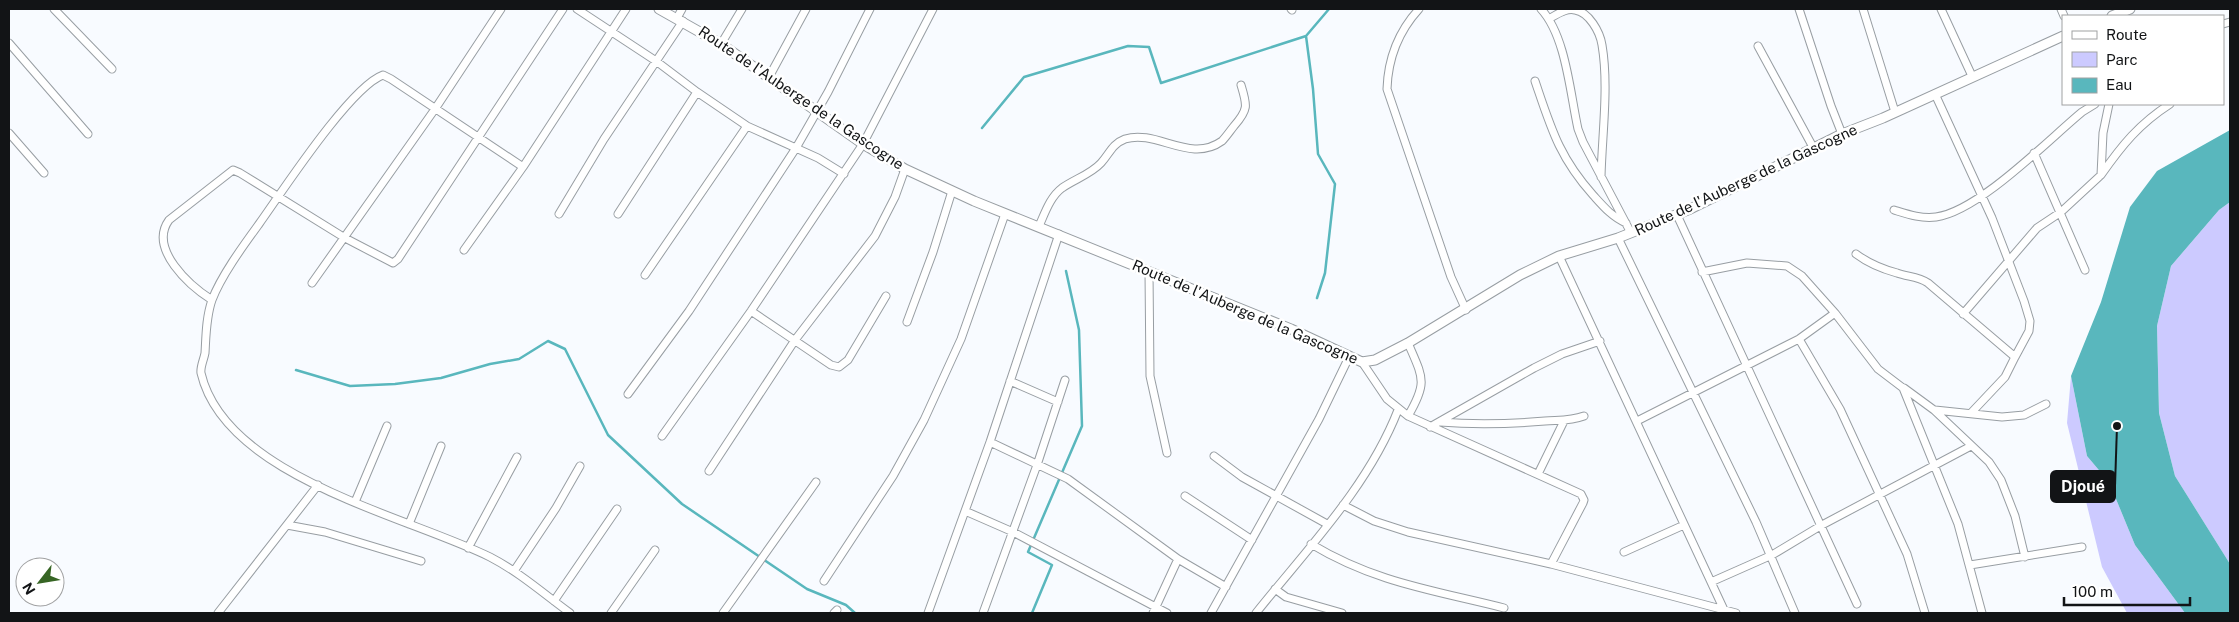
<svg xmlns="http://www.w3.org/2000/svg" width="2239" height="622" font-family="'Public Sans',sans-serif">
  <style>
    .green { fill: #cccaff }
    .water { fill: #59b7bd }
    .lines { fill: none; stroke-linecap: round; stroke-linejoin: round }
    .stream { stroke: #59b7bd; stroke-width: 2.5 }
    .minor-casing { stroke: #989ea3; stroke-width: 9 }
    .tertiary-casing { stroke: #989ea3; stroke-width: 11 }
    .minor { stroke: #fff; stroke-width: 7 }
    .tertiary { stroke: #fff; stroke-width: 9 }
    .labels { text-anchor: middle; stroke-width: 5; stroke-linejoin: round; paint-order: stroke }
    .street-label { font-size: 15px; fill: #121416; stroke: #fff }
    .leader { fill: none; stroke: #121416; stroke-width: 2 }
    .callout-dot { fill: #121416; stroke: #fff; stroke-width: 2 }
    .callout { fill: #121416; stroke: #121416; stroke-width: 2 }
    .callout-label { font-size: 16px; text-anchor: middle; font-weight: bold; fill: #fff }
  </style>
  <rect width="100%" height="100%" fill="#f8fbff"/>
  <path class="green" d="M2230,202V564L2175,476L2159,413L2157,326L2171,266L2219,210Z
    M2071,376L2087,456L2109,482L2135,545L2185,613H2127L2102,567L2067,423Z"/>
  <path class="water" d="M2230,130V202L2219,210L2171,266L2157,326L2159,413L2175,476L2230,564V613H2185L2135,545L2109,482L2087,456L2071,376L2101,302L2130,207L2157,171Z"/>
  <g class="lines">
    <path class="stream" d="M1306,36L1313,89L1318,154L1335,184L1325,273L1317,298
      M982,128L1024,77L1128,46L1149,47L1161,83L1306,36L1329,9
      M296,370L350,386L395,384L441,378L490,364L519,359L548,341L565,349L608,435L682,504L807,589L846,605L855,613
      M1032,613L1052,565L1028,552L1082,426L1079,330L1066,271"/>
    <defs>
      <path id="minor" d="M54,9L112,69
        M577,9L656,61L697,92L747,126L818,158L844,174
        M1291,9L1292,10
        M1419,9C1398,32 1388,58 1387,89L1451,277L1466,310
        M1541,9C1566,36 1570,93 1578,129L1583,142L1631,233
        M1799,9L1831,106L1842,134
        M1863,9L1895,112
        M1941,9L1972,76
        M2061,9L2064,16
        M677,18L682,9
        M1550,18C1558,14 1566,8 1575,10C1589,12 1600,32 1602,45C1609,86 1602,135 1601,177
        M2223,24L2230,22
        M9,43L88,134
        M721,44L742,9
        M1758,46L1814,149
        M769,77L806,9
        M1535,81C1551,128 1559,157 1593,195C1603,206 1612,217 1626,223
        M1935,94L1992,218L2024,301L2030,321L2029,331L2015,357
        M9,133L44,173
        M2034,153L2085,270
        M523,167L391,79L383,75C350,87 282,192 259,224C243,246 221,276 212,300C206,317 206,336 205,353C204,359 200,367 201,373C225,477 407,516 490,557C519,572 544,594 570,613
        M2101,175C2122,145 2139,124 2170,104
        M1894,210C1907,214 1921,219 1936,217C1979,211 2047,141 2082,112L2095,104
        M559,214L604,139L683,21
        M618,214L697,92
        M1677,215L1857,604
        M1039,226C1045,213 1050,197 1062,188C1075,179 1091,174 1101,163C1110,153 1112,144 1125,139C1157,129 1190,164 1222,141C1226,137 1230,131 1234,126C1249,109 1247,105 1241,85
        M1618,238L1756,522L1795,613
        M464,250L523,167L626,9
        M1856,254C1868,263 1882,269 1897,273C1908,277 1918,276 1928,283L2015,357L2005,377L1971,413
        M1559,256L1725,612
        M1149,272L1150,376L1167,453
        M1702,272L1747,263L1787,266L1802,276L1835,313L1878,369L1903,388L1958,524L1982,613
        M645,275L747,126
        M312,283L435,109L501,9
        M212,300C190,286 148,249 169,220L233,170L240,173L345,238L393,263L398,259L563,9
        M751,311L831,365L839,367L848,360L886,296
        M1963,314L2037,228L2061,212L2101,175L2103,133L2109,104
        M907,322L933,252L952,191
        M1799,339L1840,409L1907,554L1925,613
        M1362,362L1387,399L1408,416L1581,494L1584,500L1583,503L1551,564
        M1010,381L1058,402
        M1904,388L1934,410L1989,462L2001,480L2015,516L2025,557
        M628,394L689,311L796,148L828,92L870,9
        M1935,410L2002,417L2024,415L2046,404
        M1408,416C1428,382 1423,378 1408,343
        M1637,421L1799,339L1835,313
        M1440,422C1476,425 1510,424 1545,421C1559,420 1571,421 1584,416
        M1430,427L1534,368L1562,354L1600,341
        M662,436L751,311L863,144L933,9
        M990,442L1068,479L1178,559L1226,587
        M1214,456L1242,477L1327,524
        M709,471L795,340L875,236L895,197L905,169
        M1538,474L1564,421
        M1185,496L1252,540
        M355,502L387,426
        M1343,505L1374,521L1408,532L1551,564L1736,613
        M965,511L1013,532L1167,613
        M409,524L441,446
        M287,525L325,532L421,561
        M1311,544C1376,583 1433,590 1504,608
        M468,548L517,457
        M1624,552L1684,525
        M1970,565L2082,547
        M514,571L556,508L580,466
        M824,581L893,476L924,420L961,339L1005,214
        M1711,582L1772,555L1822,525L1971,446
        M1275,589L1286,597L1342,613
        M554,601L617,509
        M218,613L318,485
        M611,613L655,550
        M723,613L816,482
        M834,613L837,610
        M928,613L990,442L1059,234
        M983,613L1037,465L1065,380
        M1153,613L1178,559
        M1211,613L1319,419L1349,357
        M1256,613C1307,549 1368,487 1398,410"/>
      <path id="tertiary" d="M659,9L721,44L863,144L905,169L974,201L1291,329L1362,362L1375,360L1408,343L1520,275L1559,256L1618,238L1688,210L1842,134L1883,118L2063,36
        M2112,16L2130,9"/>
    </defs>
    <use href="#minor" class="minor-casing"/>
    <use href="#tertiary" class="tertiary-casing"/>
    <use href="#minor" class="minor"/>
    <use href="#tertiary" class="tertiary"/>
  </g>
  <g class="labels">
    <g class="street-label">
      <text transform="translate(801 98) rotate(34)" y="5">Route de l'Auberge de la Gascogne</text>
      <text transform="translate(1746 180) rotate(-25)" y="5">Route de l'Auberge de la Gascogne</text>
      <text transform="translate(1245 312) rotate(23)" y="5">Route de l'Auberge de la Gascogne</text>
    </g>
  </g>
  <path class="leader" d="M2117 426L2115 486"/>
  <circle class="callout-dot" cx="2117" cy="426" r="5"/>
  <rect class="callout" x="2051" y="471" width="64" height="31" rx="5"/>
  <g class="callout-label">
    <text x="2083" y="492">Djoué</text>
  </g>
  <rect width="2239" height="622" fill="none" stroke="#121416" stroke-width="20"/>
  <rect x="2062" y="15" width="162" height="90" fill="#ffffff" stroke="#a0a1a2"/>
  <rect x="2072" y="31" width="25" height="8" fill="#ffffff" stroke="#a0a1a2"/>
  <text x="2106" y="40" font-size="15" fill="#121416">Route</text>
  <rect x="2072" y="52" width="25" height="15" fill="#cccaff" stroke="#a0a1a2"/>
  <text x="2106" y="65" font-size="15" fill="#121416">Parc</text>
  <rect x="2072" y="78" width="25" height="15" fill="#59b7bd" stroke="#a0a1a2"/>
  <text x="2106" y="90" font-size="15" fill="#121416">Eau</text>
  <g transform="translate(40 582) rotate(239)"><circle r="24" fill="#ffffff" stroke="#a0a1a2"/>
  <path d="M0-4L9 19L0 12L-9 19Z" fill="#376524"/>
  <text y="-8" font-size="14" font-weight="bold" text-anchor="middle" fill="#121416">N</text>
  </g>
  <path d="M2064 597v8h126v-8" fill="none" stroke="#121416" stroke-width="2.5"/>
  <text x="2072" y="597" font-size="15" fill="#121416" stroke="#ffffff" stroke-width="4" paint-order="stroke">100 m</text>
</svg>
